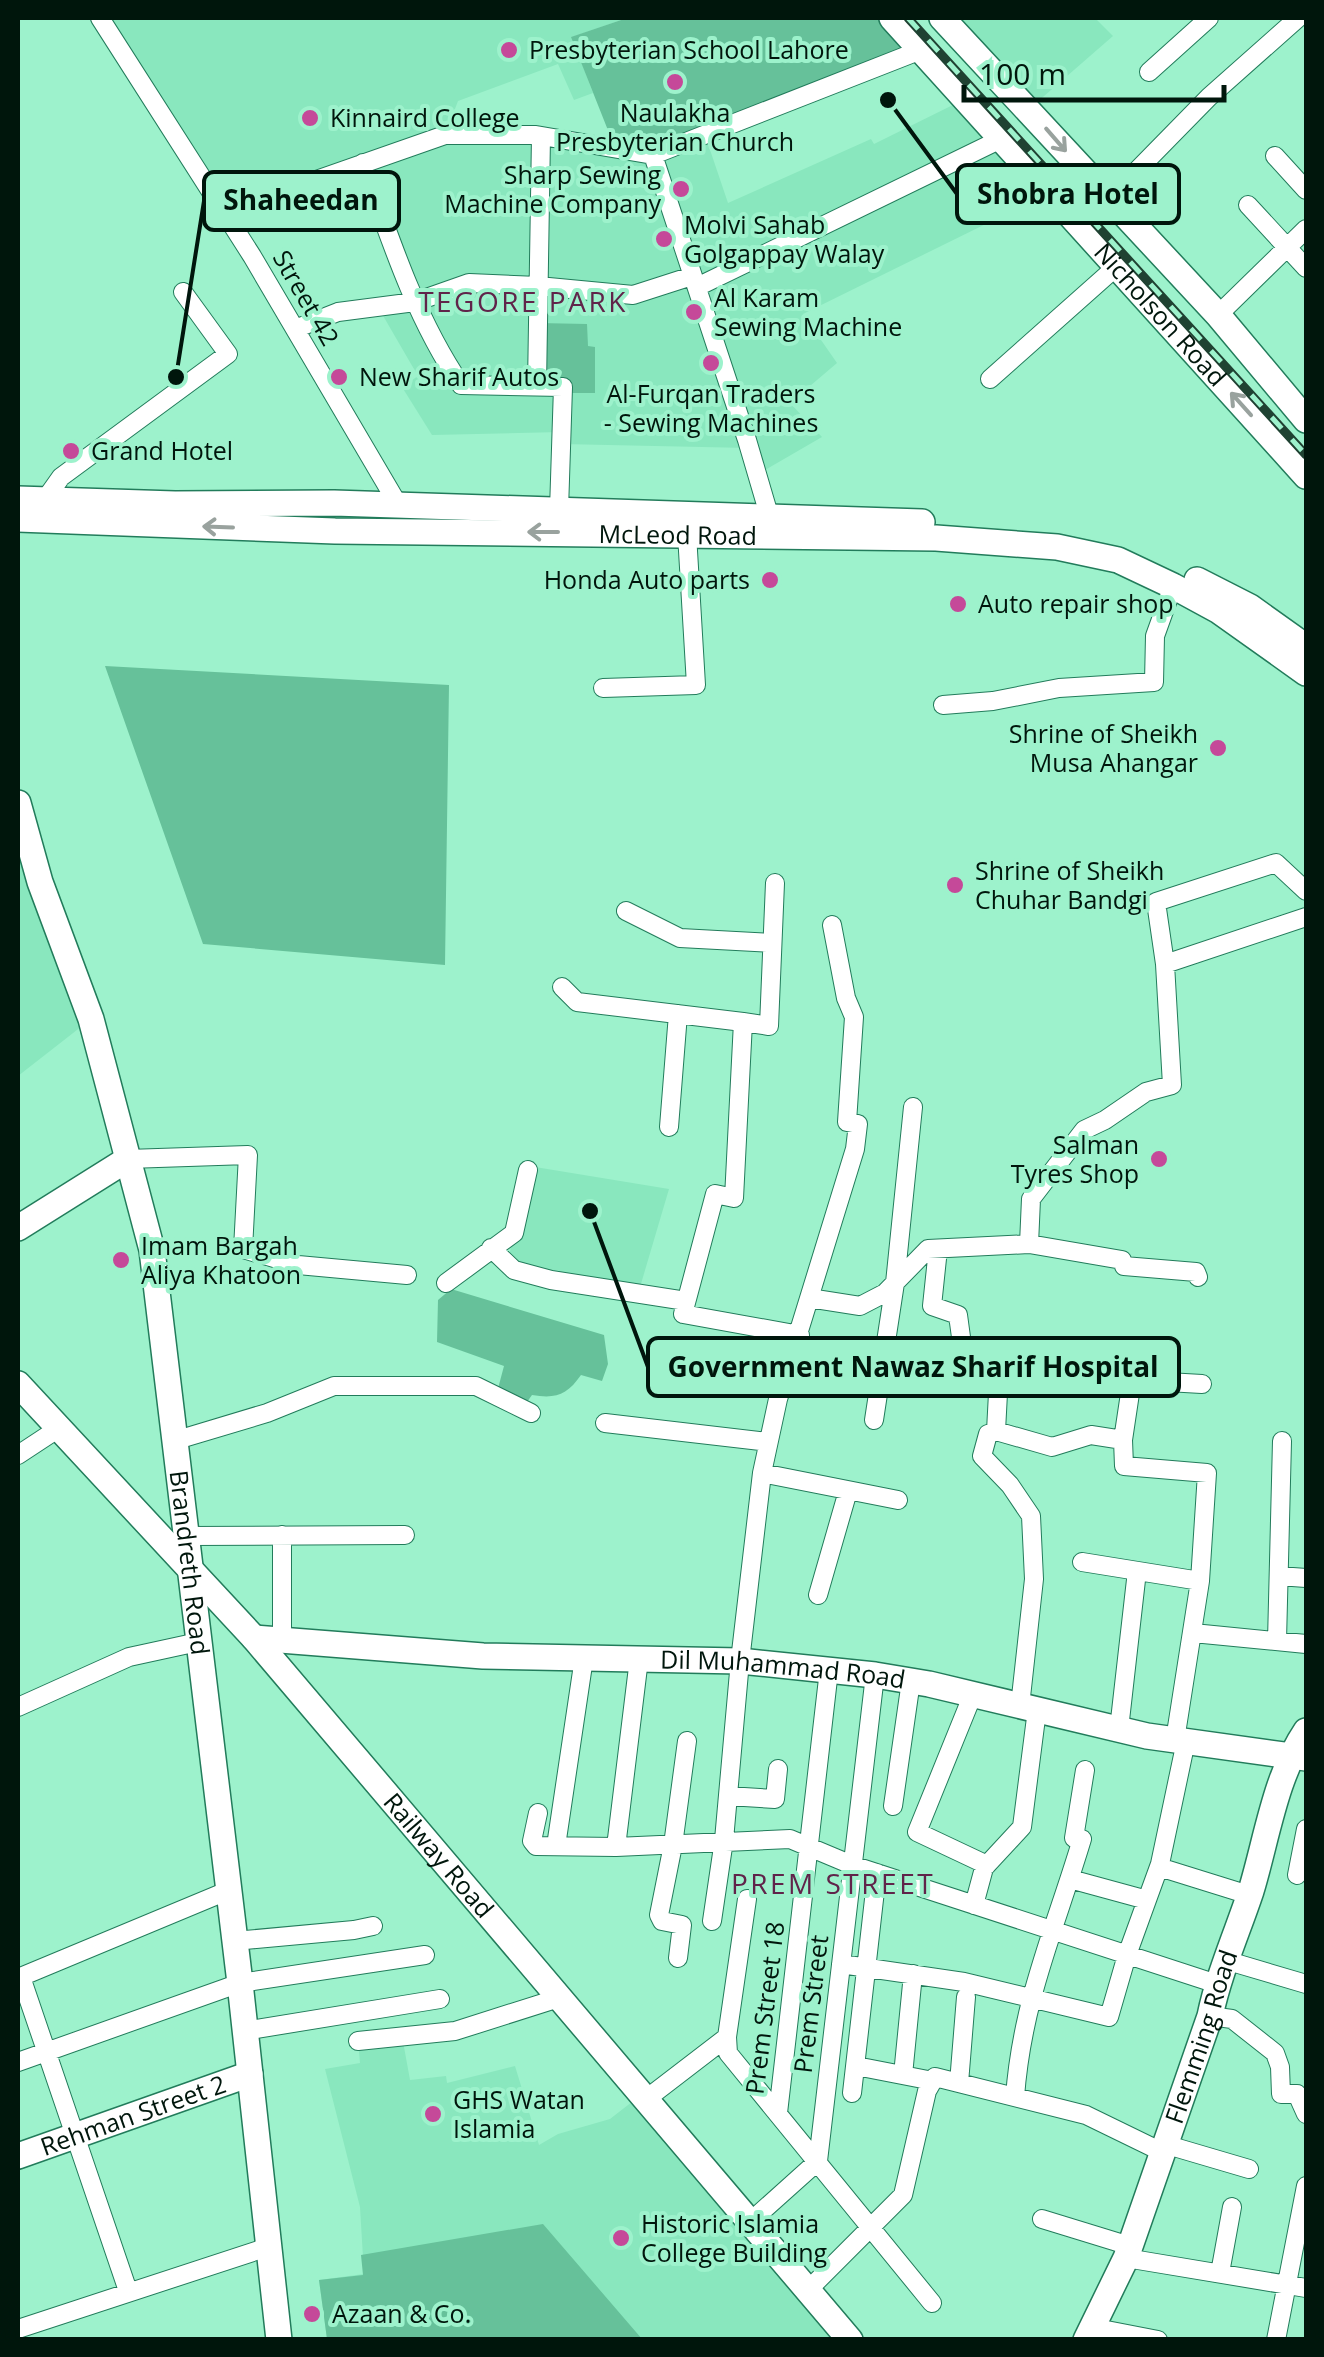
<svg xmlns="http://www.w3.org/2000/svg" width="1324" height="2357" font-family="'Open Sans',sans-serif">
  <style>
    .built { fill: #89e7be }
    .green { fill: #66c19a }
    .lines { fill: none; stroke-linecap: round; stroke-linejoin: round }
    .street-casing { stroke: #227c5b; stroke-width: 20 }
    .secondary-casing { stroke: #227c5b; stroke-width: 28 }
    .street { stroke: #fff; stroke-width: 18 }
    .secondary { stroke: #fff; stroke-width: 25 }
    .rail-casing { stroke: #1f4232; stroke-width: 9 }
    .rail { stroke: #9df2cc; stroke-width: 5; stroke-dasharray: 15; stroke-linecap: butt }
    .oneway { stroke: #99a29e }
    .poi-dot { fill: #c54999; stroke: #9df2cc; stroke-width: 4 }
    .labels { text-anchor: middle; stroke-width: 8; stroke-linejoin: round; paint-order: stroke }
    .poi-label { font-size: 25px; fill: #00160c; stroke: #9df2cc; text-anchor: start }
    .street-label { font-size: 25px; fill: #00160c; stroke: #9df2cc }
    .neighbourhood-label { font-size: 28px; letter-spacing: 2.5px; fill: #60244a; stroke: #9df2cc }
    .leader { fill: none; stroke: #00160c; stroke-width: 4 }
    .callout-dot { fill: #00160c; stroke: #9df2cc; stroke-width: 4 }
    .callout { fill: #9df2cc; stroke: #00160c; stroke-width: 4 }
    .callout-label { font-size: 28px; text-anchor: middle; font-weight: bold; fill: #00160c }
  </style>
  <rect width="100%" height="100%" fill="#9df2cc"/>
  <path class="built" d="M105,18H627L572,37L593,93L574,100L558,64L458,101L445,135L653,155L705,135L728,203L871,139L874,144L965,99L1040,182L1002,216L803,314L837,363L790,403L822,437L758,474L749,448L561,444V432L432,435L402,387L418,376L378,307L414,302L363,162L224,206Z
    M931,18H1095L1113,36L1020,117Z
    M18,826L91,1019L18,1076Z
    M529,1166L669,1189L638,1294L507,1265Z
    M402,2036L410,2080L446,2076L447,2083L515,2066L539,2145L558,2134L610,2119L637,2098L849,2339H327L319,2280L364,2274L360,2207L325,2069L360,2063L358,2041Z"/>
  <path class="green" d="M627,18H892L921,50L653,155L615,148L571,37Z
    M538,323L587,324L588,346L595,347V393H563L537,386Z
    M105,666L449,685L445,965L203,944Z
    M451,1289L604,1335L608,1364L602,1381L581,1375C567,1395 556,1399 532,1395L522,1409L496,1396L504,1366L437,1342L438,1300Z
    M543,2224L642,2339H327L319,2280L363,2275L361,2255Z"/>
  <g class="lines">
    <defs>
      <path id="street" d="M100,18L252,256L399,506
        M1149,72L1209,18
        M653,155L747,440L772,525
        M1275,156L1306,190
        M363,163C390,239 415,317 461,385L563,387L559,510
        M1110,198L1209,97L1298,18
        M1248,205L1306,268
        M225,212L445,135H536L653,155L921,50
        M697,287L1001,139
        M1218,315L1306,229
        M295,329L338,312L415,302L469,283L538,286L633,295L692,276
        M990,379L1116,267
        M537,386L541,136
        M44,501L61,477L228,354L183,292
        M603,688L696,685L687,534
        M943,705L993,701L1059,688L1154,682L1155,636L1173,586
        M775,883L769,1026L743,1022L734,1198L715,1194L683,1314L800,1335
        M626,911L680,938L772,943
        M1165,964L1306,917
        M562,987L577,1002L743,1022
        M669,1127L678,1014
        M128,1159L248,1155L243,1249L298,1265L407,1275
        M1029,1244L1031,1199L1084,1130L1105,1120L1146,1092L1172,1085L1165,964L1156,902L1276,863L1306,891
        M491,1248L514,1270L551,1280L686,1301
        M938,1249L932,1306L958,1315L963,1352L1000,1355L996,1431
        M446,1283L514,1233L528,1170
        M809,1298L860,1306L885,1293L928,1249L1029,1244L1122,1260L1124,1266L1196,1272L1198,1277
        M874,1420L895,1283L913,1107
        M605,1423L768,1442
        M177,1440L267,1413L334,1386H476L531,1413
        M1123,1440L1132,1380L1202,1384
        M18,1455L59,1428
        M762,1473L898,1500
        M187,1536L405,1535
        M1082,1562L1200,1581
        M1279,1576L1306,1578
        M818,1595L848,1491
        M1193,1633L1306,1644
        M282,1640V1535
        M1277,1641L1282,1441
        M639,1659L616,1847L790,1839L852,1865L1217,1984
        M973,1694L917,1832L987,1865
        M1020,1706L1034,1579L1031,1516L1010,1485L982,1456L988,1434L996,1431L1052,1447L1091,1435L1123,1440L1124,1466L1207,1473L1200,1581L1175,1740
        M18,1707L129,1657L198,1642
        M1119,1729L1137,1571
        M728,1796L775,1799L778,1769
        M893,1806L911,1681
        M538,1813L532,1841L536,1846L616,1847
        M556,1846L584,1658
        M1159,1867L1249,1895
        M1297,1875L1306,1829
        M1070,1879L1147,1900
        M747,1899L727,2037L728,2053L932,2303
        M974,1905L984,1868L1022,1827L1037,1710
        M712,1921L724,1840L740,1661L762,1473L778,1399L855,1149L858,1124L847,1122L854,1017L846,998L832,925
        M234,1941L354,1930L373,1926
        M678,1958L682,1925L662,1921L659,1915L673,1845L687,1741
        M1225,1960L1306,1984
        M841,1964L964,1982L1109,2017L1127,1955L1160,1864L1186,1741
        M21,1977L128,2291
        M18,1978L227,1891
        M1210,2016L1232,2019L1275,2053L1280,2067L1281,2094H1297L1306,2114
        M244,2031L440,1999
        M358,2041L455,2031L559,1998
        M18,2062L240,1983L425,1955
        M856,2066L933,2081
        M903,2075L913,1974
        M959,2083L966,1997
        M852,2093L877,1873
        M1015,2097C1022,2001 1055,1929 1082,1839L1074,1838L1085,1770
        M645,2100L727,2037
        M778,2113L829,1670
        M1164,2144L1249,2169
        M1042,2219L1130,2246
        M750,2222L818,2161L875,1675
        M1126,2258L1306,2288
        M1220,2273L1232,2207
        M808,2290L903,2195L927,2091L935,2077L1086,2115L1162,2152
        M1091,2327L1158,2340
        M18,2329L268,2247
        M1276,2340L1306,2186"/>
      <g id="secondary">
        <path id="s1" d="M892,18L1306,476"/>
        <path d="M942,18L1218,315L1306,420"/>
        <path d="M18,499L175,504L334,503L922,522"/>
        <path id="s2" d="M18,519L335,531L936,538L1057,547L1118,560L1173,586L1219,611L1306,673"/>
        <path d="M1197,580L1250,607L1306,647"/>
        <path id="s3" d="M18,803L40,882L91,1019L152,1250L240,1983L279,2340"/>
        <path d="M18,1228L128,1159"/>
        <path id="s4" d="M18,1384L254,1638L850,2340"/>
        <path id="s5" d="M254,1638L483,1656L740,1661L875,1675L929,1684L1147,1736L1306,1758"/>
        <path id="s6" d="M18,2156L250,2074"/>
        <path id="s7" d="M1086,2340L1126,2258L1210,2016C1219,1973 1237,1933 1251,1891C1267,1838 1275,1777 1306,1731"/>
      </g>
    </defs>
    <use href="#street" class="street-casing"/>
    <use href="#secondary" class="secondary-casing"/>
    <use href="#street" class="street"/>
    <use href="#secondary" class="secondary"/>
    <defs>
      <path id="rail" d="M908,18L1306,455"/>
    </defs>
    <use href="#rail" class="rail-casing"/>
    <use href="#rail" class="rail"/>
  </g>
  <defs><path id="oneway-shaft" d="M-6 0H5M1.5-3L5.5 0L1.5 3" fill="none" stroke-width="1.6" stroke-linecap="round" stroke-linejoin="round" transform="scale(2.5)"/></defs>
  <g class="oneway">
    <use href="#oneway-shaft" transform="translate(1056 140) rotate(49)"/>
    <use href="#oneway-shaft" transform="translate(1241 404) rotate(-132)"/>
    <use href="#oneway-shaft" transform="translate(218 527) rotate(-178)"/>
    <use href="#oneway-shaft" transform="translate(543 532) rotate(-180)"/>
  </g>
  <g class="poi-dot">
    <circle cx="509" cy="50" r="10"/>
    <circle cx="675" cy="82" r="10"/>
    <circle cx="310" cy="118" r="10"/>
    <circle cx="681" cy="189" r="10"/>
    <circle cx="664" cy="239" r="10"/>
    <circle cx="694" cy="312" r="10"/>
    <circle cx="711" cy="363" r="10"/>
    <circle cx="339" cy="377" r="10"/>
    <circle cx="71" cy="451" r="10"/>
    <circle cx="770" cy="580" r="10"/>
    <circle cx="958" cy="604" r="10"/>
    <circle cx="1218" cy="748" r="10"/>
    <circle cx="955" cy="885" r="10"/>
    <circle cx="1159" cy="1159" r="10"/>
    <circle cx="121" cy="1260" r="10"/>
    <circle cx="433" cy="2114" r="10"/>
    <circle cx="621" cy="2238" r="10"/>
    <circle cx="312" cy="2314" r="10"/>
  </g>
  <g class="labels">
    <g class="poi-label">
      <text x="529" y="59">Presbyterian School Lahore</text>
      <text x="675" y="122" text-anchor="middle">Naulakha<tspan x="675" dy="29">Presbyterian Church</tspan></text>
      <text x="330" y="127">Kinnaird College</text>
      <text x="661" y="184" text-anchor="end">Sharp Sewing<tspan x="661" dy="29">Machine Company</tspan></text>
      <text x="684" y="234">Molvi Sahab<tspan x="684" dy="29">Golgappay Walay</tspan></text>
      <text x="714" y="307">Al Karam<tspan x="714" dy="29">Sewing Machine</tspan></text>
      <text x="359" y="386">New Sharif Autos</text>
      <text x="711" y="403" text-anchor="middle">Al-Furqan Traders<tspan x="711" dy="29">- Sewing Machines</tspan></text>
      <text x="91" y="460">Grand Hotel</text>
      <text x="750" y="589" text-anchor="end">Honda Auto parts</text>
      <text x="978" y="613">Auto repair shop</text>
      <text x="1198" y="743" text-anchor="end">Shrine of Sheikh<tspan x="1198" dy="29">Musa Ahangar</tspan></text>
      <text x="975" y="880">Shrine of Sheikh<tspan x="975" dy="29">Chuhar Bandgi</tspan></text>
      <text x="1139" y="1154" text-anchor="end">Salman<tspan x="1139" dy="29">Tyres Shop</tspan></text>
      <text x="141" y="1255">Imam Bargah<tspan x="141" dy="29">Aliya Khatoon</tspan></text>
      <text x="453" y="2109">GHS Watan<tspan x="453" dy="29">Islamia</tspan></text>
      <text x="641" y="2233">Historic Islamia<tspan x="641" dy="29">College Building</tspan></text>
      <text x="332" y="2323">Azaan &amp; Co.</text>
    </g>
    <g class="street-label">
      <text transform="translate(306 298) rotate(60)" y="9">Street 42</text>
      <text dy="9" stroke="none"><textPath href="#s1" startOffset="400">Nicholson Road</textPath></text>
      <text dy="9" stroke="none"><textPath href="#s2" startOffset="660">McLeod Road</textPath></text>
      <text dy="9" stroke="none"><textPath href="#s3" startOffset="782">Brandreth Road</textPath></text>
      <text dy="9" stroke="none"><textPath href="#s5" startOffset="530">Dil Muhammad Road</textPath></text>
      <text dy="9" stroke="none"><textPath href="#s4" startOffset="632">Railway Road</textPath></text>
      <text transform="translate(811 2004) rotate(-83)" y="9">Prem Street</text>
      <text transform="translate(765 2008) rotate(-83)" y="9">Prem Street 18</text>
      <text dy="9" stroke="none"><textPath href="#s7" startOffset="325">Flemming Road</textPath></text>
      <text dy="9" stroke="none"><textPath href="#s6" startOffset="122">Rehman Street 2</textPath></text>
    </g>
    <g class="neighbourhood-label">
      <text x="523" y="312">TEGORE PARK</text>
      <text x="833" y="1894">PREM STREET</text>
    </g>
  </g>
  <path class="leader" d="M888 100L957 194M176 377L204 201M590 1211L648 1367"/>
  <g class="callout-dot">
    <circle cx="888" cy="100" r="10"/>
    <circle cx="176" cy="377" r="10"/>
    <circle cx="590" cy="1211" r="10"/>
  </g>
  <g class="callout">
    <rect x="957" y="165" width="222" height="58" rx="10"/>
    <rect x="204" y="172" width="195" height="58" rx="10"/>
    <rect x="648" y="1338" width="531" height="58" rx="10"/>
  </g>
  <g class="callout-label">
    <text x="1068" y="204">Shobra Hotel</text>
    <text x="301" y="210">Shaheedan</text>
    <text x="913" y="1377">Government Nawaz Sharif Hospital</text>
  </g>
  <rect width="1324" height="2357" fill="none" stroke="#00160c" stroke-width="40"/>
  <path d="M964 85v15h260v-15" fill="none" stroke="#00160c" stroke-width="5"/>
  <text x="979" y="85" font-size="30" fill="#00160c" stroke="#9df2cc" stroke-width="8" paint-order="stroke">100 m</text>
</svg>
